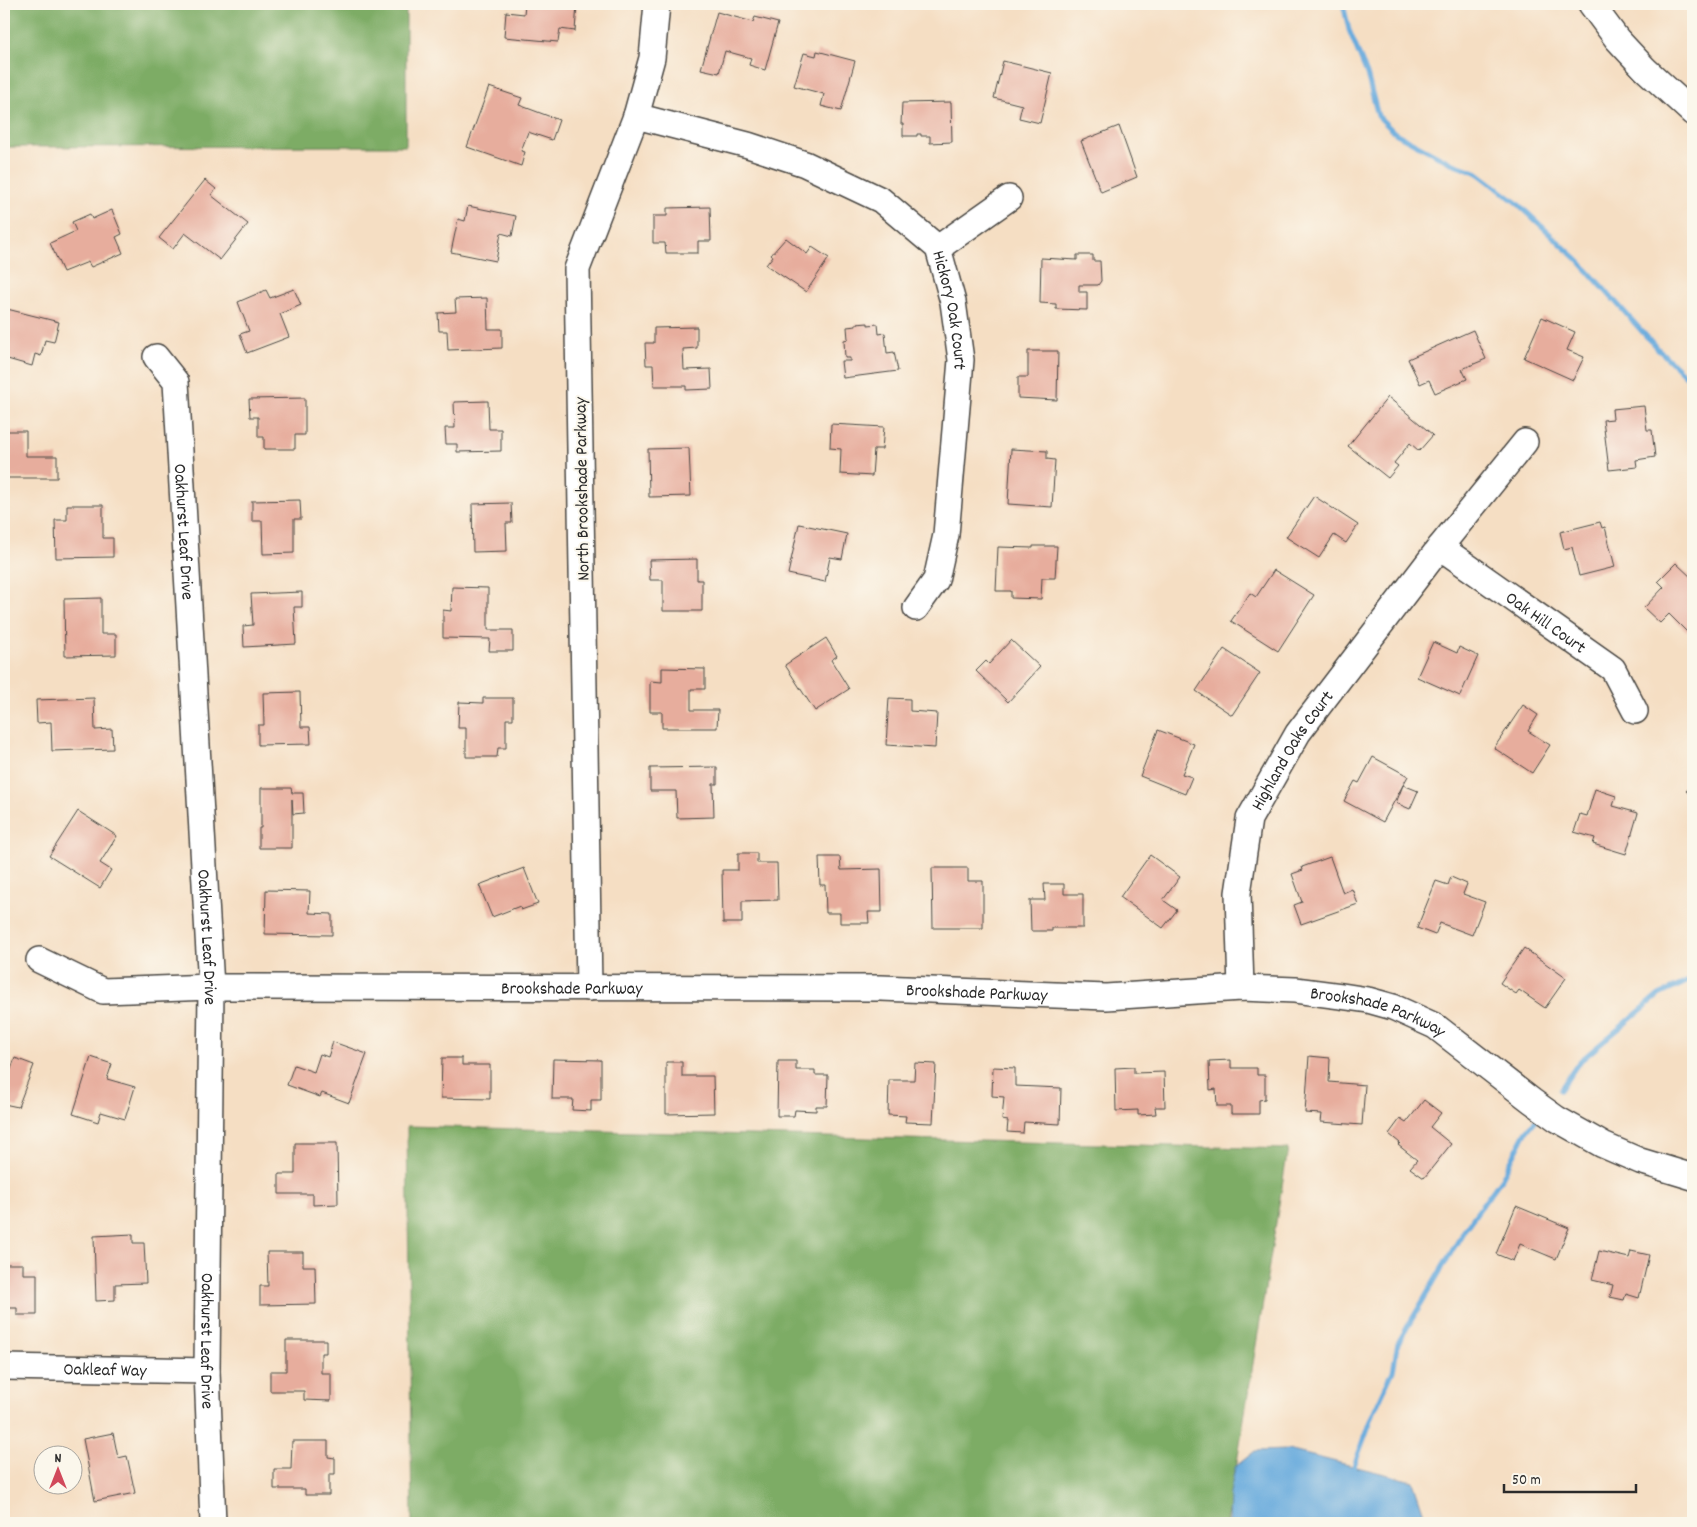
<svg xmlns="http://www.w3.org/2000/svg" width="1697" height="1527" font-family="Dekko,sans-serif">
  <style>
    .forest { fill: #7dac65; stroke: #546c48 }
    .water { fill: #69abdd; stroke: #4a6b84 }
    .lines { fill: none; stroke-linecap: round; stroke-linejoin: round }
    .stream { stroke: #69abdd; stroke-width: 5 }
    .building { fill: #e7ad9d }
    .minor-casing { stroke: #494642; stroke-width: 28 }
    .minor { stroke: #fff; stroke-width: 25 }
    .labels { text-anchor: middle; stroke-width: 4; stroke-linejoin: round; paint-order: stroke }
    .street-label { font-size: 18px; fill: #2b2b2b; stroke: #fbf7ec }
  </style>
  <rect width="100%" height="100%" fill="#fbf7ec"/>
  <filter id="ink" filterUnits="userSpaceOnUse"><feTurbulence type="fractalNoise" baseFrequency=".02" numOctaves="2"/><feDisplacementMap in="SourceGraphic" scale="10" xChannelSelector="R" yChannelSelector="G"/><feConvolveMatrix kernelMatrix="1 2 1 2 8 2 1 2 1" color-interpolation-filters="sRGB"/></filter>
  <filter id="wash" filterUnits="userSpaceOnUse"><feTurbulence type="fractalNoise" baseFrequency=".0096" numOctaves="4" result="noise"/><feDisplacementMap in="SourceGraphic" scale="20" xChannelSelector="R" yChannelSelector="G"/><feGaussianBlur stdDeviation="1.12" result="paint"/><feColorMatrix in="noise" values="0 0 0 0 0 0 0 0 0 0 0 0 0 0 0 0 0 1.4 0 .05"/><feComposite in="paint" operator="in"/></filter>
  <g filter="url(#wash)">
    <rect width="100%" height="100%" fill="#f5dec3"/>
    <path class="forest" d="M4,4H406V146L4,147Z
      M407,1126L1288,1149L1227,1523H412Z"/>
    <path class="water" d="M1288,1450L1413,1481L1427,1523H1229L1230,1493L1235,1467L1255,1451Z"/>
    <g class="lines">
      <path class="stream" d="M1343,4L1349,30L1367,74L1378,116L1395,133L1451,163L1476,172L1517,203L1579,261L1655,346L1693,383
        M1560,1090L1579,1062L1659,995L1693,979
        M1354,1466L1374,1412L1393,1371L1398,1343L1465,1229L1502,1178L1526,1132L1535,1121"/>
    </g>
    <g id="blocks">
      <path class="building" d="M525,4H577L575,31L560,29L558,42L504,37L506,12L524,14Z
        M717,12L753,22L755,17L778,23L765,70L749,65L751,58L725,51L719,73L701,69Z
        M817,51L855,61L841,111L821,106L824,94L794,86L804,53L816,56Z
        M1003,61L1052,73L1040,123L1019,118L1022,105L994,98Z
        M489,87L522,98L519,105L559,120L552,140L528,132L521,151L525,152L521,166L467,147Z
        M951,102L952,142L930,143V136H921V134H917V136H903V124H901L902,103Z
        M1119,126L1137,177L1101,192L1081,141Z
        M205,180L216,189L211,195L248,224L220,260L185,233L173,249L159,238Z
        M468,206L516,216L512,236L501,233L496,261L451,252L458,219L465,221Z
        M710,207L711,241H698V253H666L665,243H653V216H667V208Z
        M112,210L122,234L116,237L123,253L91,267L88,262L63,272L50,243L76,231L72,222L90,214L92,219Z
        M786,238L807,254L812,247L829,258L806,292L766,265L773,256L771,255Z
        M1077,255H1093V261H1100L1101,281L1098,285H1079V292H1087V310L1056,309V304L1040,303L1041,258L1077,260Z
        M294,289L301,305L280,314L289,337L247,353L240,334L249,331L238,302L266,290L270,298Z
        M487,298L488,329H502V348L448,350L447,331H439L438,313L456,312L455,299Z
        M7,309L59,322L54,342L45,340L41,356L35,354L32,366L4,358V322Z
        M1542,317L1575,332L1567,350L1584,357L1573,380L1524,358Z
        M868,323V325L878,324L879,334L885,333L887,353L894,352L898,371L843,378L841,361H850V358H845L844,340L848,339L847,327L856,326V324Z
        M697,327V348L683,349L684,370L711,369L712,389L686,390V386H654L653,365H646L645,343H654V328Z
        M1473,330L1486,359L1462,369L1467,379L1435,393L1429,380L1420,384L1408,359Z
        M1028,351H1058L1057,400L1018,398V377H1028Z
        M1388,397L1433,435L1419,451L1410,443L1394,463L1398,466L1388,478L1348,446Z
        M305,398V435H295V449H264V437H258V417H250L249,399Z
        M488,401L489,429H501V451L457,452V444H446L445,428H455L454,402Z
        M1644,406L1647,430H1652L1655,457L1636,460L1637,467L1609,470L1603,420L1613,419L1612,409Z
        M831,424L884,427L882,449H874L872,476L840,474L841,449L830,448Z
        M4,431H26V456H57V478H4Z
        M689,448L691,496L649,497L648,449Z
        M1011,449L1047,451V459L1055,460L1052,507L1008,504Z
        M1314,496L1358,525L1346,543L1334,535L1319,558L1286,537Z
        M300,500L301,519H294V553L263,554L262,521H252V501Z
        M511,503L512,523H506L507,551L473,552L472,504Z
        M67,505H103V538H113V557L56,558L55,520H67Z
        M1600,522L1602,528L1605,527L1615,567L1579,576L1572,547L1564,549L1560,532Z
        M799,524L847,534L842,559L830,557L825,582L788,574Z
        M1033,546H1057L1055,578H1042L1041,599L1011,598V591H996L998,547L1033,548Z
        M697,559V580H702V611H663V580H650L649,560Z
        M1676,563L1693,579V625L1687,632L1669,614L1660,623L1644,608L1664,587L1658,581Z
        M1274,570L1314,595L1278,651L1231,621L1250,593L1256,597Z
        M452,587L488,588V630H513V651H489L490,639L443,638V610L451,611Z
        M302,592V607H294L296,644L244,647L243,626L253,625L251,594Z
        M101,598V634H116V655L65,656L64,599Z
        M826,638L837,656L831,660L849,689L815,711L785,665Z
        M1011,640L1040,667L1008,702L976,671L986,661L989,664Z
        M1433,642L1457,653L1459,647L1478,656L1460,696L1417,677Z
        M1224,649L1260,673L1232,715L1196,691Z
        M662,668L705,669V689H691V710H718L717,728H662V712H650V681L662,682Z
        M300,692L301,727H310L311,744L258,745V725H264L263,693Z
        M94,698L95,730L112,729L113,749L52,751L51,722L37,723L36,700Z
        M483,698H513V719H506V748H498L497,757H466V728H458L459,702L483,703Z
        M889,698L910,699V711L937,713L935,748L886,745Z
        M1523,705L1538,715L1528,731L1550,745L1532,773L1494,748Z
        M1158,730L1194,744L1182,774L1192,777L1185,794L1140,776Z
        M1373,757L1408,776L1383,822L1344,801L1355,781L1359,783Z
        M717,767V784H713L714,817L677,818L676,791H650V768Z
        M1693,784V798L1686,791Z
        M1403,785L1418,791L1410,809L1396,803Z
        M261,788H291L292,793H303L304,813L293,814L292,799V848H259V828H261Z
        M1595,789L1616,796L1613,806L1638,813L1626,854L1593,844L1595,838L1574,832L1580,814L1587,816Z
        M78,811L117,836L100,863L111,870L100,888L49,856Z
        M738,853H757V863H777L778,900L742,901V923H723L722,870H738Z
        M1150,855L1180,877L1163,900L1177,910L1163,928L1120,897Z
        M819,857H840L841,870L881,869L882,912H868L869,923H840V913H826L825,885H820Z
        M1330,857L1343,893L1352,889L1358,904L1301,924L1294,905L1302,902L1292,874L1303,870L1302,867Z
        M524,868L538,904L521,910L520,906L492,917L479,885Z
        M932,868H968V881H983V928H933Z
        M1451,877L1467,884L1463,894L1485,902L1472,935L1440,923L1435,935L1417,928L1436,881L1448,885Z
        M1044,884H1064V894H1083V928H1052V931H1031L1030,900H1045Z
        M266,890L310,891L309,913L332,914V935L265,934Z
        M1524,948L1566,978L1545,1008L1519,990L1516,994L1500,983Z
        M333,1042L367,1054L349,1103L322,1093L320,1097L287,1085L294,1065L314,1072L320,1054L328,1057Z
        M1309,1056L1330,1058L1329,1082L1365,1085L1362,1125L1321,1122L1322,1114L1305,1113Z
        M91,1057L112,1064L107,1079L135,1087L125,1119L101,1112L98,1122L73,1114Z
        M15,1058L34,1065L18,1107L4,1104V1067L11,1069Z
        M442,1058H462V1065H490V1099L441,1098Z
        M553,1059L601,1060V1100H591V1111L572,1110L573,1099H552Z
        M1231,1060V1068H1257V1075H1265V1099L1259,1100V1114H1231V1106H1217L1216,1089L1210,1090L1209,1061Z
        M778,1061H796V1070H815V1075H828L827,1106H816V1111L795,1110L794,1116H777Z
        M666,1062H682V1076H713L714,1113L666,1114Z
        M915,1063L936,1064L933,1123L905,1122L906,1116L888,1115L889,1080H914Z
        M993,1067L1015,1068V1086L1061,1088L1060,1124L1024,1122L1023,1133L1007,1132L1008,1121L1002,1120L1004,1097L992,1096Z
        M1134,1067V1073L1164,1072L1165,1107H1155L1156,1114L1138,1115V1110L1116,1111L1115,1068Z
        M1424,1100L1441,1113L1430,1127L1451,1144L1424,1178L1410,1168L1417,1160L1398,1145L1400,1143L1389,1134L1400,1119L1406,1123Z
        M295,1143H337L338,1204L313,1205V1194H279V1174H295Z
        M1516,1206L1569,1228L1556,1259L1520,1244L1513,1261L1496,1254Z
        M133,1234V1243H144L146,1283L115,1284V1300L96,1301L94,1236Z
        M1599,1251L1629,1258L1631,1251L1649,1255L1639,1298L1626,1294L1624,1300L1610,1297L1613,1285L1592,1280Z
        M267,1252H303V1266H315L316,1304L260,1305V1286H268Z
        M4,1264H23V1274H37V1315H17V1308H4Z
        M286,1340H326V1353H321V1373H331V1401L304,1400V1391H270V1371H286Z
        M113,1433L118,1458L127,1456L135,1493L95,1501L83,1439Z
        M292,1441H328V1457L335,1458V1474H329V1495H305V1489H274V1469H291Z"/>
    </g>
  </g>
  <g filter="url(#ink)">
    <use href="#blocks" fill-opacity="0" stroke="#494642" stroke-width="1"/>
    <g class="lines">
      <defs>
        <g id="minor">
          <path d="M1591,4L1617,39L1645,69L1693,113"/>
          <path id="s1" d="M636,116L748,145L805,164L881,200L938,248L953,302L961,360L946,535L936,580L916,608"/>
          <path d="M938,248L1009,198"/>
          <path id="s2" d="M156,357L176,382L211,987L207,1371L213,1523"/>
          <path id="s3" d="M1440,547L1613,669L1635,711"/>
          <path id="s4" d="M39,960L103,991L211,987L881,988L1106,997L1241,988L1295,990L1341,996L1368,1000L1393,1007L1435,1026L1532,1101L1557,1119L1603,1145L1640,1161L1693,1177"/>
          <path d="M589,988L577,269L636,116L652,58L657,4"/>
          <path id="s5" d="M1241,988L1238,893L1249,819L1298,733L1440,547L1525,442"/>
          <path id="s6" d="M4,1367L207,1371"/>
        </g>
      </defs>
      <use href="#minor" class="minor-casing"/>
      <use href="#minor" class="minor"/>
    </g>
  </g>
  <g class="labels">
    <g class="street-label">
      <text dy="6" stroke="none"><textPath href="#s1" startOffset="398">Hickory Oak Court</textPath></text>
      <text transform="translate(581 489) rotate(-91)" y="6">North Brookshade Parkway</text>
      <text dy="6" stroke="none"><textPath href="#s2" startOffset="182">Oakhurst Leaf Drive</textPath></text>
      <text dy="6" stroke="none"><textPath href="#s3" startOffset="130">Oak Hill Court</textPath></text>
      <text dy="6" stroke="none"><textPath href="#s5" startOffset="251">Highland Oaks Court</textPath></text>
      <text dy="6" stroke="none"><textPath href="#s2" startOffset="588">Oakhurst Leaf Drive</textPath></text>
      <text dy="6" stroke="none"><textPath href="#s4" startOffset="540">Brookshade Parkway</textPath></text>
      <text dy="6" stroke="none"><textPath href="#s4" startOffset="945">Brookshade Parkway</textPath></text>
      <text dy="6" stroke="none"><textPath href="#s4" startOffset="1350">Brookshade Parkway</textPath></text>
      <text dy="6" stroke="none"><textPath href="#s2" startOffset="992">Oakhurst Leaf Drive</textPath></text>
      <text dy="6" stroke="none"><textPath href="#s6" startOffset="101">Oakleaf Way</textPath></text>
    </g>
  </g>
  <rect width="1697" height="1527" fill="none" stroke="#fbf7ec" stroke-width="20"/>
  <g transform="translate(58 1470)"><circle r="24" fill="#fbf7ec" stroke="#a8a59f"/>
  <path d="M0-4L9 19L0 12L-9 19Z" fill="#d1495b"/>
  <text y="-8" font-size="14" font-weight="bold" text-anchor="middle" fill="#2b2b2b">N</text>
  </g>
  <path d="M1504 1484v8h132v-8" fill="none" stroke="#2b2b2b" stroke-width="2.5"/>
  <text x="1512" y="1484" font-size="15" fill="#2b2b2b" stroke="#fbf7ec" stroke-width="4" paint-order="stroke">50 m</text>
</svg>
